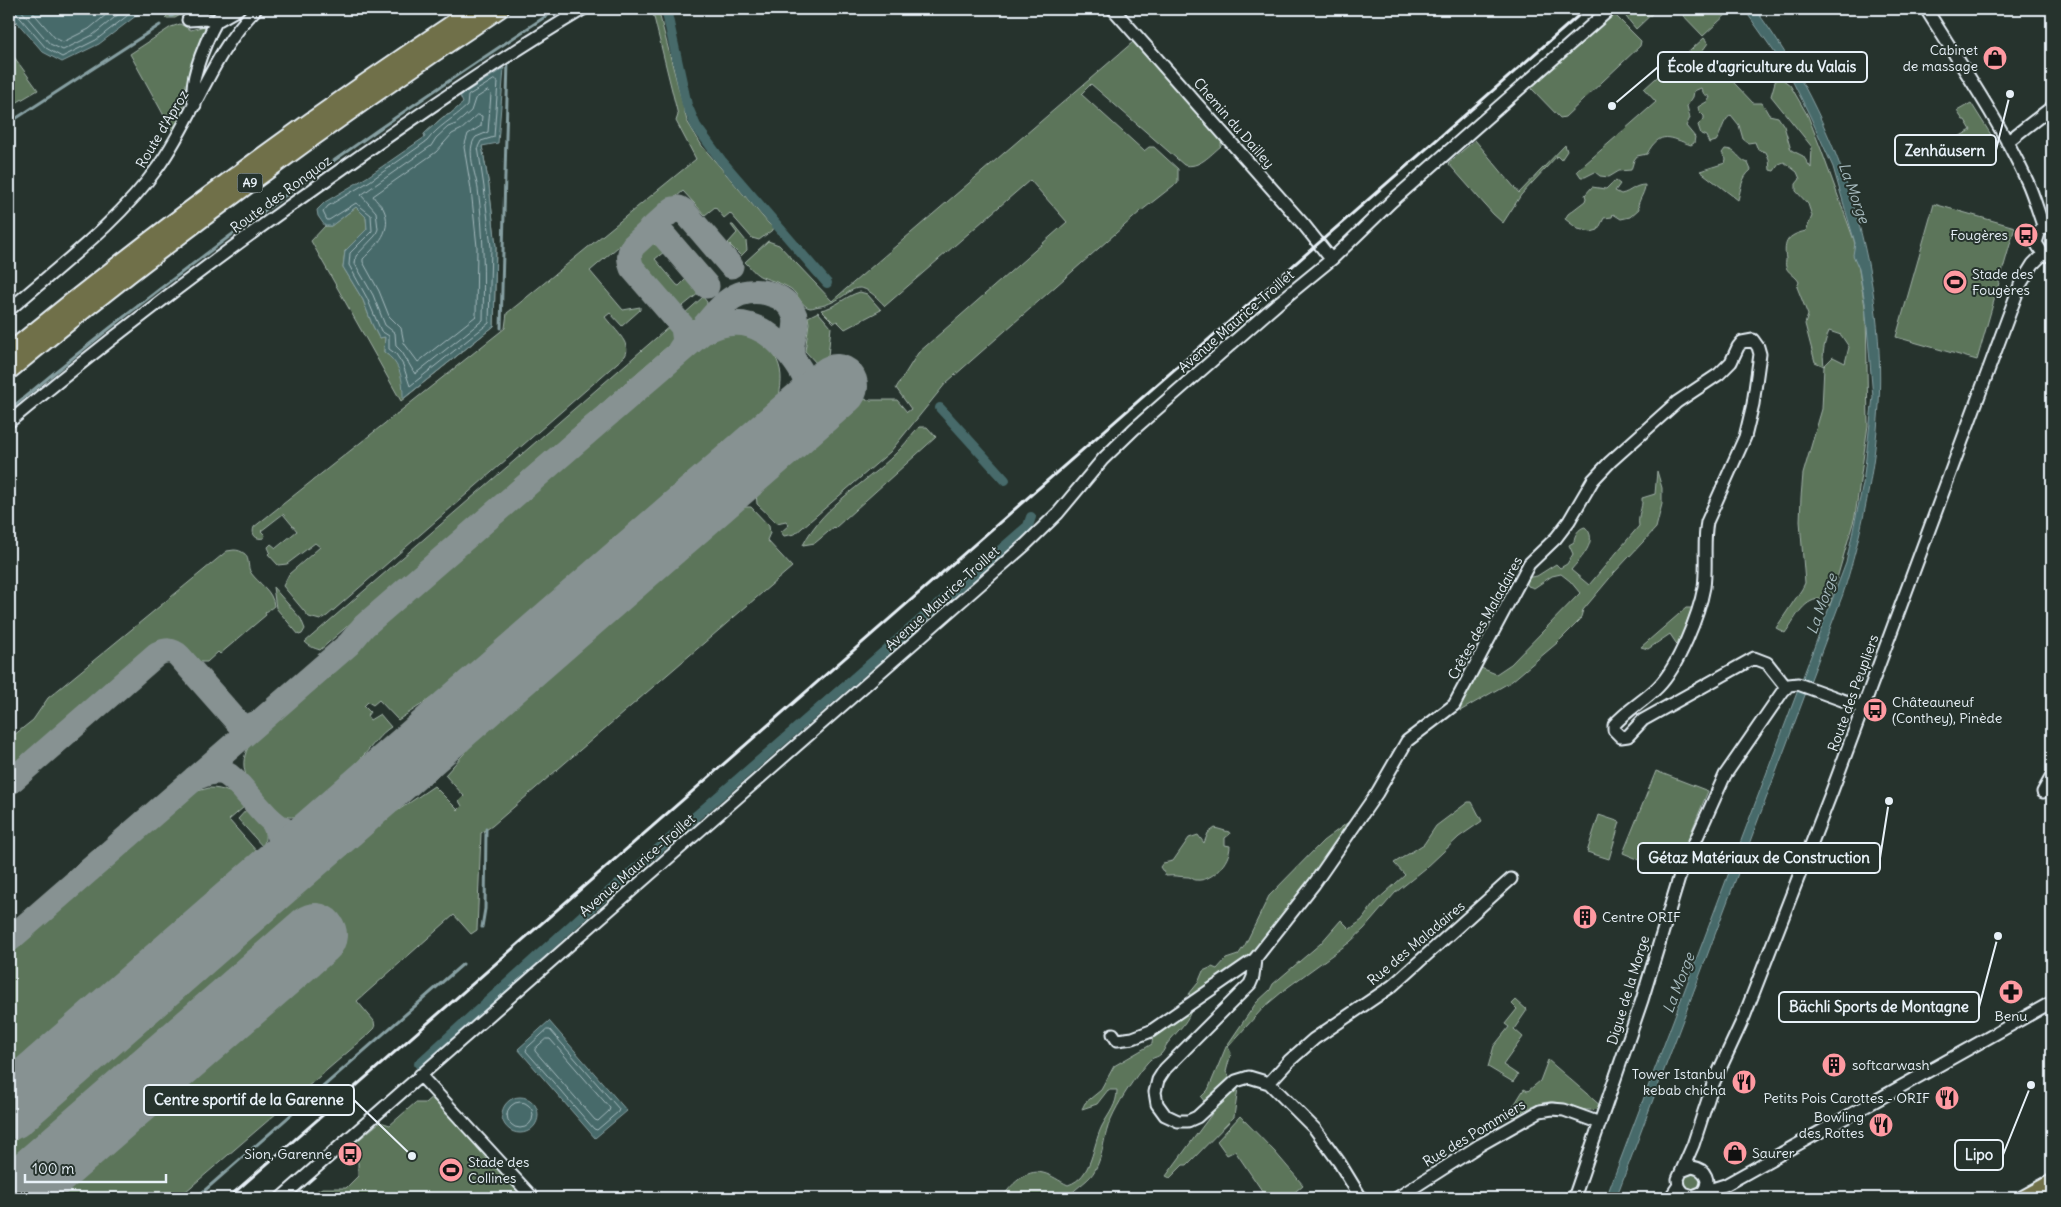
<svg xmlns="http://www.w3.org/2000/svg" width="2061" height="1207" font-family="Delius,sans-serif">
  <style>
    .green { fill: #5b745a; stroke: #a2b2a9; fill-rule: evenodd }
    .water { fill: #466a6a; stroke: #87a0a3 }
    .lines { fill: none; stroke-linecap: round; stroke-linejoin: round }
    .shore { stroke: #a7bbbf; stroke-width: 1 }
    .stream { stroke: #87a0a3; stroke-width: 3 }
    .canal { stroke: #466a6a; stroke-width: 10 }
    .taxiway { stroke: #879292; stroke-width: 25 }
    .runway { stroke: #879292; stroke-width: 64 }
    .minor-casing { stroke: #e8f1f8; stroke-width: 15 }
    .major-casing { stroke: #e8f1f8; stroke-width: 18 }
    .highway-casing { stroke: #e8f1f8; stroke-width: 20 }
    .minor { stroke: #26332d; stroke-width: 11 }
    .major { stroke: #70704a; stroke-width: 14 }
    .highway { stroke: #70704a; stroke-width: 16 }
    .rail { stroke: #e8f1f8; stroke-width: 3 }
    .labels { text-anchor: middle; stroke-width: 4; stroke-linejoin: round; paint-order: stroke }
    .shield { fill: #26332d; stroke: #aeb8bb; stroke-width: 1 }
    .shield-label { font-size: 12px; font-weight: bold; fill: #e8f1f8 }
    .poi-label { font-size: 14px; fill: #e8f1f8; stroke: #26332d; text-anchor: end }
    .street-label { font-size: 14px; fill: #e8f1f8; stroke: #26332d }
    .water-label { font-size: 15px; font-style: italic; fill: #a7bbbf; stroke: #26332d }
    .leader { fill: none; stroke: #e8f1f8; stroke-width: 2 }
    .callout-dot { fill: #e8f1f8; stroke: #26332d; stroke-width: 2 }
    .callout { fill: #26332d; stroke: #e8f1f8; stroke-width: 2 }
    .callout-label { font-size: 15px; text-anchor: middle; font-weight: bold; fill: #e8f1f8 }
  </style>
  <rect width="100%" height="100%" fill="#26332d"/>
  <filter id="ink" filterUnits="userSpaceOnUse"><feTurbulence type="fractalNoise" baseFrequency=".02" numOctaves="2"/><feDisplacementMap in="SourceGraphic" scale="10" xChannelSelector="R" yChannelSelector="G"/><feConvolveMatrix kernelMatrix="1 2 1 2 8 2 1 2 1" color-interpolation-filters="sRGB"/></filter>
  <g filter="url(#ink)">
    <path class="green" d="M174,9H218L214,14L184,13L175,18H165Z
      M652,9H658L687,121L702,146L769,224L775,228L759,240L752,238L730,213L724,218L715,207L705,215L683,191L590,271L623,310L640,307V310L622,326L610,313L605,317C612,327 633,344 625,356L327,616L320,620L309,617L283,586L289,574L320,547L315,543L287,564L278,565L268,554L270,552L268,547L271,544L276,548L297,531L283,514L261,531L265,535L264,538C256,540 251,535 254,527L505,328L507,313L516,306L696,159L676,121L678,115Z
      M1623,9H1657L1636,29L1622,12Z
      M1677,9H1728L1729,12L1703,36Z
      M1615,15L1641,41L1640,46L1565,117L1560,118L1532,89L1534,82L1609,16Z
      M180,24L191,30L204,26L206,31L181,116L173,132L130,54L171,27Z
      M1704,38L1708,43L1703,50L1753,103H1762L1769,115L1778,117L1784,126L1791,150L1803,156L1811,168L1812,147L1771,96L1777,75L1790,85L1808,116L1822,152L1854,240L1866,313L1868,425L1855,516L1829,606L1820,599C1802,600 1795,620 1785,633L1776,628L1802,589L1805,583L1800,521L1801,497L1803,474L1822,409L1824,366L1815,362L1805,324L1808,315L1797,287L1799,282C1796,276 1788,273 1786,267C1785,264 1786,261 1786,259C1783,241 1788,235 1806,231L1812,216L1808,204L1796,191V184L1800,179L1797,172L1784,162L1779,164L1774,171L1770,170L1769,159L1766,152L1758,150L1755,142L1748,143L1743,139L1739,125L1731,115C1722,121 1722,133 1716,141L1709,143L1706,136L1701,134L1698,125L1704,119V116L1699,111L1698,107L1708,101L1710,97L1704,94L1701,88L1694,91L1693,97L1687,106L1690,118L1686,126L1695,137L1694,143L1691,145C1671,138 1660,129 1647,154L1637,156L1634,160L1631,170L1619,171L1609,177L1600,176L1595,172L1585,177H1581L1577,171L1656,102L1644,89L1666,69L1669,70ZM1829,331L1841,335L1849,347L1845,363L1833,357L1824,366C1822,352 1824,344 1829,331Z
      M1133,42L1222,137L1221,146C1210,155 1199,169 1184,165L1091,84L1081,94L1144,151L1149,147H1154L1178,169V182L1141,211L946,383L890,452L795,534L784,536L781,532L789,525L786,521L777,523L757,504L756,493L865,399L867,400H897L907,412L911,409L896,388L918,353L1067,222L1030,180L885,306C852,270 855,298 821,306C817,306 813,308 810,308C802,307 798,294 791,289C782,283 772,281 762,277C756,275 750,267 745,262L768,241L779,245L832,301Z
      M9,50L38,90L9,107Z
      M464,103L482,146L489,186L496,247L494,326L401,401L311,241L325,226H331L356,207L366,217L367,229L345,251L343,267L363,300L372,324L379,338L385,337L384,352L392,358L428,141L424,134L443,117L450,114Z
      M1971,103L1995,141L1966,161L1953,140L1971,130L1965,120H1963L1957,111Z
      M1475,140L1519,193L1565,145L1567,151L1561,160L1557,156L1521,195L1503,223L1493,214L1448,163Z
      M1725,149C1737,149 1738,160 1748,163L1751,170C1741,178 1741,189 1738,200L1700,171L1725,163L1726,159L1722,153Z
      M1616,181L1620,184L1615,191L1621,194C1631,192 1634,185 1645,185C1645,192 1640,198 1638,205L1639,209L1630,217L1621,219L1613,214L1612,217L1604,218L1598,230L1591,232L1578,229L1565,219L1568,214L1585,201L1586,198L1585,195L1592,187L1606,189L1611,184Z
      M1934,204L2015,227L1977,360L1896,337Z
      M731,225H733L746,241L747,250L741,256L728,243L737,233Z
      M651,243L656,245L664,252L655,259L677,285L679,286L687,278L699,293L678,310L637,264L636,258L640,247Z
      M860,292L867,294L881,310L845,329L837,321L834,323L821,310C837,307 845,296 860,292Z
      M703,297L707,302L706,313L698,320L686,319L683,315Z
      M818,312L831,327L828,356L818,365L805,351L809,323L808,317Z
      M671,325L675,333V340L320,650C314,648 310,647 305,642Z
      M738,331C773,345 788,362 778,400L448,687L398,720L379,700L373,705L368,702L364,706L370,712L367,716L370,720L380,714L391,727C380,734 373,745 364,755C347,774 326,799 304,813C278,830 246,790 244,766C243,756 248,747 253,738L705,342L721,333Z
      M919,427H927L936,437L835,528L834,527L815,543L803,545C824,503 871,481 902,447C908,441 912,433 919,427Z
      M1657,471L1662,488V504L1656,528L1614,573L1583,610L1580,620L1557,643L1512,681L1460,711L1464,696L1481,668L1496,674L1511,664L1580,593L1570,581L1561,574L1552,576L1534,588L1528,586L1525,578L1537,576L1556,564L1560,568L1567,564L1573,554L1569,545L1574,542C1574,535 1579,528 1585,527C1600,540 1580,559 1571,570L1589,585L1639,526C1637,514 1643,509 1642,498L1655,494Z
      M744,507H751L769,526L770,533L767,540L792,567L492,826L481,833L477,930L471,934L454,915L357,1001L374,1021L375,1028L370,1033L178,1198H9V1146L378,824L434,786L458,810L462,806L459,801L464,796L445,775L486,729L733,514Z
      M234,550C238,550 241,551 245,554C250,560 247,567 251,573C259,584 273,591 274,606L265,613L266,615L220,654L218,652L207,662H200C185,645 180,637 156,642L9,771V739L33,720L48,698L227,551Z
      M273,587L301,619L305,629L302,634L299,635L276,608Z
      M1686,608H1692L1678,646L1670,634L1648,649L1641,647Z
      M1656,771L1708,791L1674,874L1623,853Z
      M209,788C224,788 233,793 245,802L244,807L229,820L258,853L9,1070V950L181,799L190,793Z
      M1468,802H1472L1482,821L1459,837L1426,868L1395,893L1364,929L1350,942L1288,987L1264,1007L1228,1047L1231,1053L1226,1072L1231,1079L1207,1105L1201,1097L1208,1090L1226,1047L1256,1003L1270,990L1273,984L1320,944L1341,920L1350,929L1362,920L1375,902L1405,875L1394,863L1424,844L1436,826Z
      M251,808C262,819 269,831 263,847L238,819L247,809Z
      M1362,812L1254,957L1192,1001L1189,994L1198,983L1203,971L1212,967L1217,969L1226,959L1238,955L1245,945L1269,896L1323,841Z
      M1599,815L1620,822L1609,859L1587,852Z
      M1215,828L1229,832L1230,834L1225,838V845L1230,846C1230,862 1212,882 1196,880C1194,880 1192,878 1189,877C1181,877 1174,875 1166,876L1160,867L1163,863L1173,861L1189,838L1198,835L1204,843L1208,833Z
      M1516,1000L1527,1010L1514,1029L1523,1037L1503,1065L1518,1075L1513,1082L1488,1067L1494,1046L1509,1027L1505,1024L1517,1009L1512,1004Z
      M1189,1007L1191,1011C1186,1025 1176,1032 1167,1044C1165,1047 1164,1051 1161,1054C1158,1057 1155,1057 1151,1059C1148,1061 1144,1067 1141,1070C1130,1085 1118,1103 1111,1119C1103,1136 1104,1154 1095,1170C1090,1180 1078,1186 1071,1194V1198H1002C1010,1186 1026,1168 1043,1173C1052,1175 1059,1181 1068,1185C1093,1177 1092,1146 1102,1126C1109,1113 1117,1105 1117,1090H1108L1097,1104L1082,1109L1085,1103L1101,1090L1114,1066L1152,1044L1153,1033Z
      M1548,1060L1602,1107C1587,1116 1566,1102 1550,1102C1537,1102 1524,1111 1513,1117L1508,1115L1524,1089L1528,1091L1540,1081Z
      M1238,1088L1234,1117L1187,1165H1183L1170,1178L1166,1176L1211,1115L1212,1109L1234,1089Z
      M434,1095L529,1198H306L322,1188H346L358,1176V1163L349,1148L380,1122L390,1125L415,1103H425Z
      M1240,1116L1275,1152L1303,1185L1288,1198H1267L1235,1151L1227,1155L1217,1141Z
      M1684 1182a9 9 0 1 1 18 0a9 9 0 1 1-18 0Z"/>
    <path class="water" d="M9,9H145L99,44L62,62L43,52L9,13Z
      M1744,9H1755C1838,119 1886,267 1879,405C1875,469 1862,533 1843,594L1616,1198H1606L1846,563L1863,484L1873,397L1865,303L1859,269L1853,255L1855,243L1833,167L1810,116L1787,70Z
      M504,68L498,143L482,146L489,186L496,246L494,326L403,399C403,379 401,364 384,352L385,337L379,338L372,324L363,300L343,267L345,251L367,229L366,217L356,207L331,226H325L318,216L317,210L325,202L367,177L425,137L424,134L443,117L450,114L463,103L460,96Z
      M549,1021L627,1111L595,1138L518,1049Z
      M502 1115a18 18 0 1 1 36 0a18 18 0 1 1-36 0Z"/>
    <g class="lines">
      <path class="shore" d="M20,9L50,44L63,50L93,35L125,9
        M30,9L55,38L63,42L89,29L113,9
        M9,10L15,12L46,48L62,57L96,40L136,9
        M494,80L498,82L494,137L481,141L478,147L484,187L491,247L489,323L410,386L403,365L396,354L389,349V336L381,331L367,298L349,265L350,253L372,231L371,215L356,203L329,220H327L323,212L328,206L370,181L427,141C438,126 453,119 467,106L468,96Z
        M488,91L491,94L488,132L476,137C465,149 476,175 478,189C484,233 484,276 483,320L415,374L402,352L396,346L395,333L385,325L373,295L355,264L356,256L375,236L378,229L376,212L361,195L431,146L436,138L448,127L456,124L471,111L475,99Z
        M478,115L482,116L481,126L468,134L464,147L471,189L477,247L476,316L418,362L404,343L401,328L389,316L379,291L363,262V259C377,245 394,230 383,208C380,204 376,201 373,196L436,152L452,134L462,129Z
        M547,1030H550L619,1109L618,1112L597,1130L594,1129L526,1051L527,1048Z
        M546,1039H550L610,1108L609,1111L598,1121L595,1120L535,1051V1049Z
        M507 1115a13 13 0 1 1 26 0a13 13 0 1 1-26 0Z"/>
      <path class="stream" d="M171,16L188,9
        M9,123L160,25
        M501,328L508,60
        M9,410C183,264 367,133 557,9
        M482,927L485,909L486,829
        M196,1198L463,964"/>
      <path class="canal" d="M666,9L687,105L696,126L721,160L827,283
        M940,408L1005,480
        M419,1064L594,905L1028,526L1031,517"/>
      <path class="taxiway" d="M650,229L659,230L707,286
        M699,332C709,321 719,306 732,298C751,285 787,292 795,316C799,330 788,342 793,358
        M679,351L685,342L683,327L632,268C629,260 628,254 633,246L673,209L679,208L684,211L731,266
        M195,778C203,775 212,771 221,772C230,774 236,782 242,788C267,816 288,850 330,828
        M9,783L157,654C166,650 172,649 179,656L240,725L249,726L257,723
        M268,882C282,864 284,844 274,824
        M9,940L349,644L364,626L702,333C738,313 765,325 789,354C810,379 816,399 792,425"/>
      <path class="runway" d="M9,1108L836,386
        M13,1198L315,935"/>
      <defs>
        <path id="minor" d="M1113,9L1304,225L1331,259
          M1926,9C1961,65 1999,120 2027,181C2034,196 2038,212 2044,228
          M188,20L206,19L215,22
          M217,21L238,9
          M195,105C185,83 211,28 224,9
          M2007,142L2052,107
          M2052,225L2040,230L2036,243L2043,254L2052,257
          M9,310C60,265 118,223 158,167C194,117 212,53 256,9
          M9,422C116,333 229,248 343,168C422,112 501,58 583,9
          M2043,792L2052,776
          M1255,959L1253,977L1250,984L1165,1069L1158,1080L1155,1092L1157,1104L1165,1115L1178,1121H1188L1197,1117L1236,1081L1249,1077L1269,1083L1315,1129L1339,1162L1361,1198
          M1113,1034L1117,1040L1133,1038L1151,1031L1255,959L1314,884L1377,793L1407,741L1454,705L1529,564L1556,538L1569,521L1593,480L1610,462L1677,402L1719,374L1731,362L1738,347L1742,342L1753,340L1758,347L1760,354L1753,404L1745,437L1707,522C1703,543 1707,565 1704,587C1699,615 1678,667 1658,687C1644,701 1627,710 1614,725V730L1621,737L1628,736L1643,720L1754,658L1767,663L1786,687
          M420,1075L533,1198
          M1269,1083L1289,1061L1314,1039L1392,986L1511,879
          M1682,1171L1692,1167C1706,1169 1711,1181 1703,1192L1693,1196L1684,1193L1679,1187L1678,1179L1693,1145L1713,1084L1744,1017L1832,791L2020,285L2033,264L2043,254
          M1703,1192L1725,1185L2052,1002
          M281,1198L1025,545L1058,513L1103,459L1134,429L1277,304L1332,259L1392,201L1610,9
          M1397,1198L1480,1145L1540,1111L1552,1109L1564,1110L1600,1123
          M1574,1198L1642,1000L1680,875L1725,775L1783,691L1789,685L1798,684L1864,708
          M1670,1198L1679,1185"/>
        <path id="major" d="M2023,1198L2052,1182"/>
        <path id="highway" d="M9,352C158,230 313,115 474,9
          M9,371C166,241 331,121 500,9"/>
      </defs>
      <use href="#minor" class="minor-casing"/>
      <use href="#major" class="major-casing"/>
      <use href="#highway" class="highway-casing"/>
      <use href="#minor" class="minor"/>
      <use href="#major" class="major"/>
      <use href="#highway" class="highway"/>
      <path class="rail" d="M228,1198L1586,9"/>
    </g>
  </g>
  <defs>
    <symbol id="shop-disc" viewBox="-11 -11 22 22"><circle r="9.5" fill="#ff9aa2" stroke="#26332d"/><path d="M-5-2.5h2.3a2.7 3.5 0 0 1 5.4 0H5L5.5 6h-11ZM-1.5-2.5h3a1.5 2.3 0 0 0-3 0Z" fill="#111"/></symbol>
    <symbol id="bus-disc" viewBox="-11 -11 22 22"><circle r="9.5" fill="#ff9aa2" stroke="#26332d"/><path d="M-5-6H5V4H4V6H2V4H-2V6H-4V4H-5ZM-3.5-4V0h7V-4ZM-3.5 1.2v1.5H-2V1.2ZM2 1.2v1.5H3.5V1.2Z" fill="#111"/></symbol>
    <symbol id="stadium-disc" viewBox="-11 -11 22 22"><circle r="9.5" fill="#ff9aa2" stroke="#26332d"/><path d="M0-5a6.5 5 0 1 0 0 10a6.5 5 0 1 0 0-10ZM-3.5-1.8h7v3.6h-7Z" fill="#111"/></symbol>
    <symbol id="building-disc" viewBox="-11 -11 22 22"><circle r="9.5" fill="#ff9aa2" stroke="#26332d"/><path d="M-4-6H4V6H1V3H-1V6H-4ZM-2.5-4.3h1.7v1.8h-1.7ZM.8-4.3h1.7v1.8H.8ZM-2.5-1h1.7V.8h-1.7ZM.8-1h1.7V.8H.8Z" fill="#111"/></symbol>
    <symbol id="pharmacy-disc" viewBox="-11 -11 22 22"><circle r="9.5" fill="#ff9aa2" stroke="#26332d"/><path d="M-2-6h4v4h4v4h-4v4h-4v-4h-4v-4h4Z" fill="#111"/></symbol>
    <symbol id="restaurant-disc" viewBox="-11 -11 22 22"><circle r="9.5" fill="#ff9aa2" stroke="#26332d"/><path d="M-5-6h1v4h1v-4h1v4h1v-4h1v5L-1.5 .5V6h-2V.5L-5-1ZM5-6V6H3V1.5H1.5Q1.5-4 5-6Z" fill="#111"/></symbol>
  </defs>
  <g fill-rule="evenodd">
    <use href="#shop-disc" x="1981" y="44" width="28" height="28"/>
    <use href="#bus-disc" x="2012" y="221" width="28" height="28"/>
    <use href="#stadium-disc" x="1941" y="268" width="28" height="28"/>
    <use href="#bus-disc" x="1861" y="696" width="28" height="28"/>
    <use href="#building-disc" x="1571" y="903" width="28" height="28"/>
    <use href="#pharmacy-disc" x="1997" y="978" width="28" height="28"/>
    <use href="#building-disc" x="1820" y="1051" width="28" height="28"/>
    <use href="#restaurant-disc" x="1730" y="1068" width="28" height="28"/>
    <use href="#restaurant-disc" x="1933" y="1084" width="28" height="28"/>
    <use href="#restaurant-disc" x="1867" y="1111" width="28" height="28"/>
    <use href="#shop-disc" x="1721" y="1139" width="28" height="28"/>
    <use href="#bus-disc" x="336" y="1140" width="28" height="28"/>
    <use href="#stadium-disc" x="437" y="1156" width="28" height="28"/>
  </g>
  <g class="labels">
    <rect class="shield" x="237.5" y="173.5" width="25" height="19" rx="4"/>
    <g class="shield-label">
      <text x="250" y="187">A9</text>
    </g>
    <g class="poi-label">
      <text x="1978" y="55">Cabinet<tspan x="1978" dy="16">de massage</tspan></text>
      <text x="2008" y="240">Fougères</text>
      <text x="1972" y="279" text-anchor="start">Stade des<tspan x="1972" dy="16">Fougères</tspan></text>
      <text x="1892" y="707" text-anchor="start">Châteauneuf<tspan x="1892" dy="16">(Conthey), Pinède</tspan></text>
      <text x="1602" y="922" text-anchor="start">Centre ORIF</text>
      <text x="2011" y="1021" text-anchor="middle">Benu</text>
      <text x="1852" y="1070" text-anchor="start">softcarwash</text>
      <text x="1726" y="1079">Tower Istanbul<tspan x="1726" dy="16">kebab chicha</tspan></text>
      <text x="1930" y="1103">Petits Pois Carottes - ORIF</text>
      <text x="1864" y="1122">Bowling<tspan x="1864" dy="16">des Rottes</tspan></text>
      <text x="1752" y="1158" text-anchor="start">Saurer</text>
      <text x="332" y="1159">Sion, Garenne</text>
      <text x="468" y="1167" text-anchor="start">Stade des<tspan x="468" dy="16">Collines</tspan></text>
    </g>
    <g class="street-label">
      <text transform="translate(1234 123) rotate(49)" y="5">Chemin du Dailley</text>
      <text transform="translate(162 129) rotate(-59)" y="5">Route d'Aproz</text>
      <text transform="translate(281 194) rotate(-36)" y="5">Route des Ronquoz</text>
      <text transform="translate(1236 321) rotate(-41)" y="5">Avenue Maurice-Troillet</text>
      <text transform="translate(942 598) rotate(-42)" y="5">Avenue Maurice-Troillet</text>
      <text transform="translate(1485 618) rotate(-61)" y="5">Crêtes des Maladaires</text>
      <text transform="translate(1853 693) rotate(-70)" y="5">Route des Peupliers</text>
      <text transform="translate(637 865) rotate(-41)" y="5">Avenue Maurice-Troillet</text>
      <text transform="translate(1416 943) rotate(-40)" y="5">Rue des Maladaires</text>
      <text transform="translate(1628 990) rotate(-73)" y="5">Digue de la Morge</text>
      <text transform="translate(1474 1133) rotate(-31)" y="5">Rue des Pommiers</text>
    </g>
    <g class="water-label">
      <text transform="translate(1854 193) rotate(70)" y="5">La Morge</text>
      <text transform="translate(1822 604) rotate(-70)" y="5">La Morge</text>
      <text transform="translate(1679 983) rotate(-69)" y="5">La Morge</text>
    </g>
  </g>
  <path class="leader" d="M1612 106L1658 67M2010 94L1996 150M1889 801L1880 858M1998 936L1979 1007M412 1156L354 1100M2031 1085L2003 1155"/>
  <g class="callout-dot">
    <circle cx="1612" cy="106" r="5"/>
    <circle cx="2010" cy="94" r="5"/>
    <circle cx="1889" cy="801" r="5"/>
    <circle cx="1998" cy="936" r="5"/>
    <circle cx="412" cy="1156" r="5"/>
    <circle cx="2031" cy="1085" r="5"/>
  </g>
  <g class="callout">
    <rect x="1658" y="52" width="209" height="30" rx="5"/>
    <rect x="1895" y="135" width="101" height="30" rx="5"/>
    <rect x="1638" y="843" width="242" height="30" rx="5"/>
    <rect x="1779" y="992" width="200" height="30" rx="5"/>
    <rect x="144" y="1085" width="210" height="30" rx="5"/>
    <rect x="1955" y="1140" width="48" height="30" rx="5"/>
  </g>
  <g class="callout-label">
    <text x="1762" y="72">École d'agriculture du Valais</text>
    <text x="1945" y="156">Zenhäusern</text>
    <text x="1759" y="863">Gétaz Matériaux de Construction</text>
    <text x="1879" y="1012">Bächli Sports de Montagne</text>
    <text x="249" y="1105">Centre sportif de la Garenne</text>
    <text x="1979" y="1160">Lipo</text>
  </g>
  <rect width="2061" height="1207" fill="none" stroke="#26332d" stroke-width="30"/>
  <rect x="15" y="15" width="2031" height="1177" fill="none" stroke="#e8f1f8" stroke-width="2" filter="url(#ink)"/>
  <path d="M25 1174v8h141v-8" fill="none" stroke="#e8f1f8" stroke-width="2.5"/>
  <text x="32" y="1174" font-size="15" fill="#e8f1f8" stroke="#26332d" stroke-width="4" paint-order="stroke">100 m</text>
</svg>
